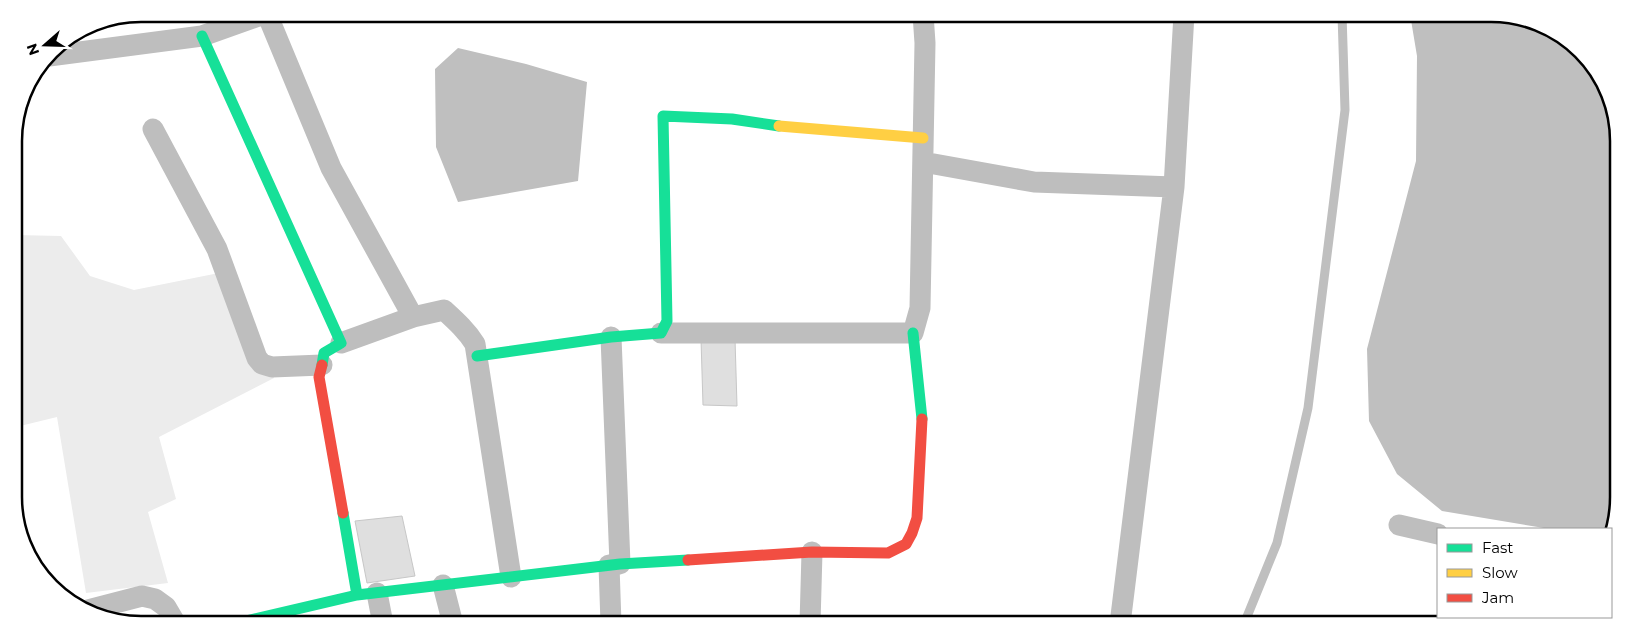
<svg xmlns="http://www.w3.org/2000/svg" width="1632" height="638" font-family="Montserrat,sans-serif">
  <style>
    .green { fill: #ececec }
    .water { fill: #bfbfbf }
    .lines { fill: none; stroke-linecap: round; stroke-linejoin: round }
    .stream { stroke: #bfbfbf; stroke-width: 9 }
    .building { fill: #dfdfdf; stroke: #c7c7c7 }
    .street { stroke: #bebebe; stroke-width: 21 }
    .fast { stroke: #16e098; stroke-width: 11 }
    .slow { stroke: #ffcf43; stroke-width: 11 }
    .jam { stroke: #f24e42; stroke-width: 11 }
    .rim { fill: none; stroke: #000; stroke-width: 2.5 }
  </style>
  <rect width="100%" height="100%" fill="#fff"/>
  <path class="green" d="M15,235L61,236L90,276L134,290L234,270L274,378L159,437L176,499L148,512L168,583L86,593L57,417L16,427Z"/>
  <path class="water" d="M441,14H525L505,21L446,23Z
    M1410,14H1491L1532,21L1587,57L1617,124L1618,497L1611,539V529H1550L1442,511L1397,474L1369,421L1367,349L1416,161L1417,56Z
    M458,48L526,64L587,82L578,181L458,202L436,147L435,69Z"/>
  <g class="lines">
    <path class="stream" d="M1244,624L1277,543L1308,408L1345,110L1342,14"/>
  </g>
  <path class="building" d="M701,339H735L737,406L703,405Z
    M402,516L415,576L367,583L355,521Z"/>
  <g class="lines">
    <path class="street" d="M267,14L331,168L413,317
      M49,56L202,36L264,14
      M153,129L217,249L257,358L262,364L272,367L322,365
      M923,162L1034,182L1174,187
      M661,333H913L920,308L925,43L923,14
      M611,337L620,564
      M341,343L413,317L444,310C456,321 467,331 475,344L511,577
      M1399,525L1438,534
      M609,565L611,624
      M443,585L453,624
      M377,593L383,624
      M88,610L142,596L155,599L166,607L176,624
      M810,624L812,552
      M1120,624L1174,187L1184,14"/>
    <path class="fast" d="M202,36L341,343L324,353L322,365
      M913,333L922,419
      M477,356L611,337L661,333L667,321L663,116L732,119L779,126
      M357,595L620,564L688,560
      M233,624L357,595L343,513"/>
    <path class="slow" d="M779,126L923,138"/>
    <path class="jam" d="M322,365L319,377L343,513
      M688,560L812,552L888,553L906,544L912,533L917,518L922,419"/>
  </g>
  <path d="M0 0H1632V638H0ZM141 22H1491A119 119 0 0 1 1610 141V497A119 119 0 0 1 1491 616H141A119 119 0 0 1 22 497V141A119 119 0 0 1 141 22Z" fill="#fff" fill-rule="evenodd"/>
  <path class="rim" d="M141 22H1491A119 119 0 0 1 1610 141V497A119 119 0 0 1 1491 616H141A119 119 0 0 1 22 497V141A119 119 0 0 1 141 22Z"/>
  <rect x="1437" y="528" width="175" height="90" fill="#ffffff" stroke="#999999"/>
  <rect x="1447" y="544" width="25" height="8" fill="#16e098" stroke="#999999"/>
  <text x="1482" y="553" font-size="15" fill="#000000">Fast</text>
  <rect x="1447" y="569" width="25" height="8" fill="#ffcf43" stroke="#999999"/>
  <text x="1482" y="578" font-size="15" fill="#000000">Slow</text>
  <rect x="1447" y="594" width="25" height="8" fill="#f24e42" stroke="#999999"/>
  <text x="1482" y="603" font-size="15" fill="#000000">Jam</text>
  <g transform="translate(45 45) rotate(250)" stroke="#ffffff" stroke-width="4" paint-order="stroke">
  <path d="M0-4L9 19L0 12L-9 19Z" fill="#000000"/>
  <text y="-8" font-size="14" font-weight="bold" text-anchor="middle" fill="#000000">N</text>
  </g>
</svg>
